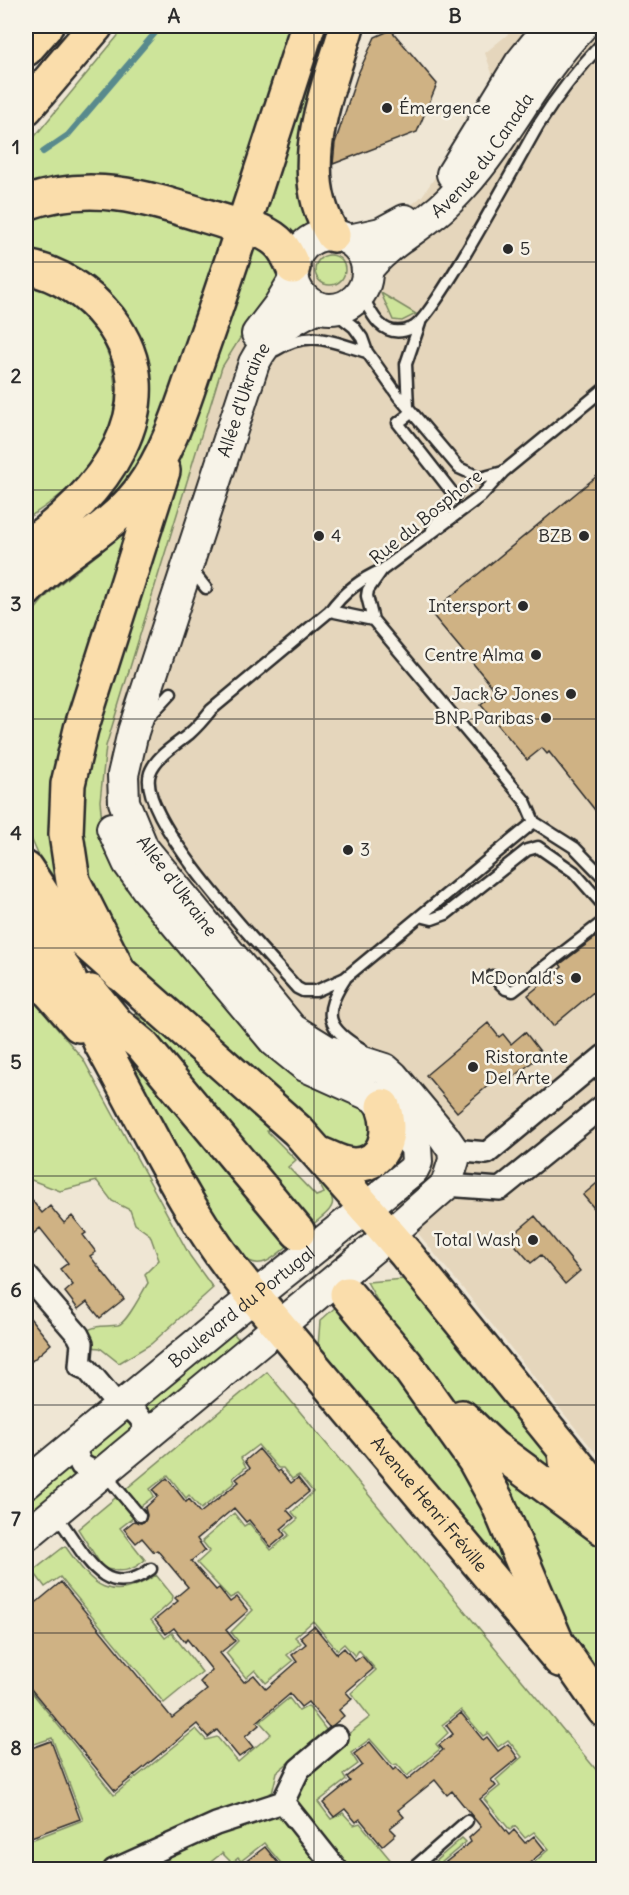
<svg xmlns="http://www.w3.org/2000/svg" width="629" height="1895" font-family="Delius,sans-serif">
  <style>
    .built { fill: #e5d6bc }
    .green { fill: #cde49a; stroke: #7c8862; stroke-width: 1.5 }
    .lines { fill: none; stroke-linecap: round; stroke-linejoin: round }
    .stream { stroke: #598a8d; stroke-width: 6 }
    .building { fill: #cfb284; stroke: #2b2b2b; stroke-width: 1.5 }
    .highway-tunnel { stroke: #c8c1b2; stroke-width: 33; stroke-dasharray: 33 16; stroke-linecap: butt }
    .lane-casing { stroke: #2b2b2b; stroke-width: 15 }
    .street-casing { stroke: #2b2b2b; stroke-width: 26 }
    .secondary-casing { stroke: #2b2b2b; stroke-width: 34 }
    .primary-casing { stroke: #2b2b2b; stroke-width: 38 }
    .highway-casing { stroke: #2b2b2b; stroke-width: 38 }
    .lane { stroke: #f7f3e8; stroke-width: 10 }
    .street { stroke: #f7f3e8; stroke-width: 21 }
    .secondary { stroke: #f7f3e8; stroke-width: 30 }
    .primary { stroke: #faddab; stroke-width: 33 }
    .highway { stroke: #faddab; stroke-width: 33 }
    .grid { fill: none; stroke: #2b2b2b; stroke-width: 1.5; stroke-opacity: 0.55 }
    .poi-dot { fill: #2b2b2b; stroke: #f7f3e8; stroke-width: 2 }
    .labels { text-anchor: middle; stroke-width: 5; stroke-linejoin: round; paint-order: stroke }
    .poi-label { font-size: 18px; fill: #2b2b2b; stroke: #f7f3e8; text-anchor: end }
    .street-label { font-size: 18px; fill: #2b2b2b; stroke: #f7f3e8 }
    .neatline { fill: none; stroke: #2b2b2b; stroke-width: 2 }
    .grid-label { font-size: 20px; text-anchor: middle; font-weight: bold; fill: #2b2b2b }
  </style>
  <rect width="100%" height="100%" fill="#efe6d4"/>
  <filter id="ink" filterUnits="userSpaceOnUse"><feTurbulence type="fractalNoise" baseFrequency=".0167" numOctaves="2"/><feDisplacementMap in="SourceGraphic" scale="12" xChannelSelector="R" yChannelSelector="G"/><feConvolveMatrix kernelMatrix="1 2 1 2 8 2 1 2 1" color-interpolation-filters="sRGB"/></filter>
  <g filter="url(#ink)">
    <path class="built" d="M518,26H603V1462L283,1066L103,831L100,801L106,746L222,367L261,307L301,235L315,228L351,231L409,207L422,196L497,88L485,53Z"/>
    <path class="green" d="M126,26H296L232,217L26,193V147Z
      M319,26H339L315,228L297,240L260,226Z
      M105,202L229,231L196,327L138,474L26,577V559L95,503L133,342L26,255V217Z
      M254,239L285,266L222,367L106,746L100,801L103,832L376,1118L367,1147L337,1150L125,963L104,936L72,812L165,492Z
      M315 270a15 15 0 1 1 30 0a15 15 0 1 1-30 0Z
      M26,285C35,288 47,290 56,294C109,320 128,389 107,440C92,473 55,501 26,519Z
      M381,293L416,314L402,321L393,320Z
      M139,510L57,882L38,854L26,827V625C43,589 80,571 109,545C120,535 129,521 139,510Z
      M26,995L31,998L83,1059L190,1256L213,1288L151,1344L119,1363L100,1348L89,1347L86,1331C99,1324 105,1327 118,1325C127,1323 142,1292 148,1283L145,1274L159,1260L150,1235L135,1224L130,1210L112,1201L97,1181L60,1191L26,1178Z
      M137,1006L274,1124L267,1131L296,1160L288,1167L316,1196L324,1193L320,1185V1179C341,1203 334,1208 312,1225L135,1012Z
      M129,1052L289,1245C277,1254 265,1269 249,1261C226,1251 145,1091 127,1060Z
      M405,1279L542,1440L555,1482L462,1413L404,1349L367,1282Z
      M339,1304L446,1436L542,1626L318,1347L320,1321Z
      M229,1328L241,1342L153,1420L138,1406Z
      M267,1372L603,1778V1869H527L549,1849L534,1832L525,1838L515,1826L510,1830L484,1799L500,1786L496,1780L522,1757L508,1740L498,1747L488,1733L483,1736L461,1710L442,1725L448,1733L436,1744L440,1749L407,1776L397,1764L393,1765L370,1739L351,1753L358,1764L343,1775L346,1780L318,1802L331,1819L343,1813L354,1825L360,1823L398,1869H344L290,1804L305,1768L370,1717L351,1693L376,1670L359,1650L355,1656L344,1644L337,1650L313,1621L295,1637L301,1643L287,1655L293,1661L266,1683L255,1670L246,1678L226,1653L238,1641L231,1632L253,1610L238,1594L230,1598L197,1563L210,1551L202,1541L234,1513L244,1526L249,1523L271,1550L289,1535L285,1530L298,1519L292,1512L313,1492L299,1475L292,1479L283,1468H278L258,1445L241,1458L246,1467L233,1478L235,1482L201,1509L189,1495L186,1498L168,1475L150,1489L154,1496L140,1507L142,1511L120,1528L145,1560C131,1572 121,1573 103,1568L78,1529Z
      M128,1416L136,1429L117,1453L87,1463L84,1443Z
      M475,1442L603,1541V1687L581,1656Z
      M68,1454L86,1477L26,1528V1490Z
      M65,1546C94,1587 109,1604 156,1575L173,1596L172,1601L151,1620L165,1638L172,1633L202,1672L164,1703L60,1577L45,1587L33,1571Z
      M26,1685L114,1795L196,1729L206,1740L217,1737L238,1762L271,1734L260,1722L289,1698L299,1711L308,1706L327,1731L277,1772L271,1798L104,1869H41L26,1865V1842L83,1820L52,1738L26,1747Z
      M282,1810L331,1869H286L264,1843L241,1861L238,1858L232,1863L222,1853L202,1869L132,1870Z
      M462,1838L466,1842L441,1863L445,1869L425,1870Z"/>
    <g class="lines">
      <path class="stream" d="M43,152L68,135L161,26"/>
    </g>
    <path class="building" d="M391,30L437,84L417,132L333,164L335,143L357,76L375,37Z
      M603,471V802L595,810L549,752L547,754L542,748L527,760L481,704L496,691L431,613Z
      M603,932V984L553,1026L528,995L562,967L560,964L563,962Z
      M488,1023L499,1037L503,1034L511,1044L525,1032L542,1054L509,1081L503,1073L457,1112L426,1075Z
      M603,1178V1219L583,1195Z
      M26,1193L42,1213L50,1206L64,1223L72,1216L86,1233L83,1235L96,1252L90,1256L124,1299L100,1318L87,1302L78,1309L65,1292L73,1285L60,1269L68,1263L40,1228L26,1240Z
      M535,1216L580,1271L565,1284L541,1255L531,1263L509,1238Z
      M26,1313L51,1344L26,1366Z
      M259,1449L278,1472L280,1470L291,1483L298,1478L309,1492L287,1510L294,1518L281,1529L285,1535L271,1547L249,1520L246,1522L234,1508L197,1539L205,1550L191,1561L216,1590L219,1588L230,1602L237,1597L248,1611L226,1630L235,1641L220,1653L244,1682L254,1675L266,1689L297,1662L292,1655L306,1644L300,1637L314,1626L337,1654L344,1648L355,1661L362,1656L373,1669L346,1692L352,1699L339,1710L344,1716L332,1726L329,1727L308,1702L301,1707L290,1694L257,1722L259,1725L245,1737L253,1747L239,1757L217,1730L208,1737L197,1724L115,1791L26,1683V1611L61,1582L172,1718L207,1690L200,1682L212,1670L187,1639L185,1642L174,1628L166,1634L155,1620L178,1601L175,1598L188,1587L157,1550L154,1552L142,1538L136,1543L124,1529L134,1521L141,1523L145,1521L147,1515L145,1508L158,1496L153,1490L167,1478L186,1502L189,1499L200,1513L239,1482L236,1479L250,1468L245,1461Z
      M461,1713L483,1740L487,1737L498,1751L508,1744L518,1758L491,1780L496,1786L480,1799L509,1835L514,1830L525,1843L534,1836L545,1850L522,1869H437L471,1842L469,1838L481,1827L452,1791L447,1795L435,1780L398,1810L404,1817L390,1828L396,1834L382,1846L360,1819L356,1822L345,1809L334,1817L323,1803L350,1781L347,1777L362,1765L354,1754L370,1742L393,1770L396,1768L407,1780L443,1750L439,1745L453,1734L446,1725Z
      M51,1741L80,1819L26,1839V1750Z
      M265,1847L283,1869H236Z"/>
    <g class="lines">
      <path class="highway-tunnel" d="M298,1232L347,1294"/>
      <defs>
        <path id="lane" d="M361,292C371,315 383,341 412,328C434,319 520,156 539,124C558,94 580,67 604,41
          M331,309L354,327L362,338L367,352L399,397L459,468L481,478L503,472
          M276,350C311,328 333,343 367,352
          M604,389L503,472L481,496L382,570L368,590L367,596L373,620L525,801L534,822L575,848L604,878
          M408,407L406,364L420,323
          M411,413L398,423L455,496L432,530
          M191,569L206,588
          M382,570C361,579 343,593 330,611L211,710C204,719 197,727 189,734C176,745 156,756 150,773C135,817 266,953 297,988L303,991H316L345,978L534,822
          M330,611L373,620
          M146,720L171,693
          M420,916L432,919L446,914L527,850L538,847L574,872L604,906
          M492,976L506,989L513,991L604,921
          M345,979C322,1014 326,1028 362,1049
          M104,1473L140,1516
          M55,1514C82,1546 101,1606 151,1569
          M411,1870L467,1821"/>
        <path id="street" d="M453,1150L487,1153L604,1056
          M446,1185L500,1189L604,1105
          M26,1275L78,1335L82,1343L80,1366L87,1369L119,1407C136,1408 145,1420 145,1436
          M78,1441L76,1452L81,1465L94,1472H103
          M283,1802L299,1769L337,1737
          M114,1870L216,1824L283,1802L337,1870"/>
        <g id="secondary">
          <path d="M452,174L520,63L550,26"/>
          <circle cx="330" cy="272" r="37"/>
          <path d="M349,240L381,233L405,220"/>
          <path id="s1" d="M367,270C385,246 411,233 434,214C445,206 455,195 464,185C508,136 536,74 582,26"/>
          <path d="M257,334L279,305L294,280"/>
          <path id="s2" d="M26,1484L231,1315L378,1198L413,1170L417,1162L416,1147L374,1097L305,1066L274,1041L146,888L128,863L112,828"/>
          <path id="s3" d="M26,1536L389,1235L446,1185L454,1160L453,1150L444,1137L393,1076L385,1069L326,1050L292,1029L143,848L124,802L123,775L133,732L254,363C269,334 289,320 318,307"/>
        </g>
        <g id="primary">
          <path d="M366,1208L406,1254L604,1498"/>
          <path id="s4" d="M254,1296L560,1660"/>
        </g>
        <path id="highway" d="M26,49L46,26
          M26,108L96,26
          M26,203C99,177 158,202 229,223
          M260,231C279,239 285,248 293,267
          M333,235C292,170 328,92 347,26
          M26,267C58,273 88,292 109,319C175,405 99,499 26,546
          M26,590C59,553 108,532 139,492C172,448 186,393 204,342C241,237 274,131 308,26
          M26,869L58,918L68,937
          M26,917L68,975L74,994L94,1025L100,1042C148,1127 189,1222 254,1296
          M58,918L298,1131L366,1208
          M26,971L50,992L79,1025
          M120,974L73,881L66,834L68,784L81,729L163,471
          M91,992L117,1024L142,1045L298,1232
          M318,1153C329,1157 341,1165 354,1165C387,1165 392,1130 383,1106
          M347,1294L406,1364L475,1461L497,1501L557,1643L604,1710
          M462,1417L493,1447L604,1529
          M565,1451L568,1481L582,1511"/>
      </defs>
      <use href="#lane" class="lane-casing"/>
      <use href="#street" class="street-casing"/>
      <use href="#secondary" class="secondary-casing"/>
      <use href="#primary" class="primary-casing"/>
      <use href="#highway" class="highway-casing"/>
      <use href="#lane" class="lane"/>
      <use href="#street" class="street"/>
      <use href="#secondary" class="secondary"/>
      <use href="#primary" class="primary"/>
      <use href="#highway" class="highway"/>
    </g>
  </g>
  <path class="grid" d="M314,26V1870M26,262H604M26,490H604M26,719H604M26,948H604M26,1176H604M26,1405H604M26,1633H604"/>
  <g class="poi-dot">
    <circle cx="387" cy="108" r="6"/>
    <circle cx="508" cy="249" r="6"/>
    <circle cx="319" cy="536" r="6"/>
    <circle cx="584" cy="536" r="6"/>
    <circle cx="523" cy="606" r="6"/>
    <circle cx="536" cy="655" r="6"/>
    <circle cx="571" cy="694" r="6"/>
    <circle cx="546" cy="718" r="6"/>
    <circle cx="348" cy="850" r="6"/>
    <circle cx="576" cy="978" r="6"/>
    <circle cx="473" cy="1067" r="6"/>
    <circle cx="533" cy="1240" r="6"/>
  </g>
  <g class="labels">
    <g class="poi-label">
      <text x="399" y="114" text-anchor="start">Émergence</text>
      <text x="520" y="255" text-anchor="start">5</text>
      <text x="331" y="542" text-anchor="start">4</text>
      <text x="572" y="542">BZB</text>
      <text x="511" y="612">Intersport</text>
      <text x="524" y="661">Centre Alma</text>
      <text x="559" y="700">Jack &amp; Jones</text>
      <text x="534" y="724">BNP Paribas</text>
      <text x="360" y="856" text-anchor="start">3</text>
      <text x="564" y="984">McDonald's</text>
      <text x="485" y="1063" text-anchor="start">Ristorante<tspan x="485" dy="21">Del Arte</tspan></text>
      <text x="521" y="1246">Total Wash</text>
    </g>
    <g class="street-label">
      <text dy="6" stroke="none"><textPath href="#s1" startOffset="164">Avenue du Canada</textPath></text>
      <text dy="6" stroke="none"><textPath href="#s3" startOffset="1497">Allée d'Ukraine</textPath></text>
      <text transform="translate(426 517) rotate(-39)" y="6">Rue du Bosphore</text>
      <text transform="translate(177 886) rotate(53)" y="6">Allée d'Ukraine</text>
      <text dy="6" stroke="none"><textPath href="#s2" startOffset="279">Boulevard du Portugal</textPath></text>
      <text dy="6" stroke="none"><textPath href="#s4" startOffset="272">Avenue Henri Fréville</textPath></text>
    </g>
  </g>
  <rect width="629" height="1895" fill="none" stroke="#f7f3e8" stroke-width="66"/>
  <rect x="33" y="33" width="563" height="1829" class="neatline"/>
  <g class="grid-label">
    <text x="174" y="23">A</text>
    <text x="455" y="23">B</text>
    <text x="16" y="154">1</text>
    <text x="16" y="383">2</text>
    <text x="16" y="611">3</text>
    <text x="16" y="840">4</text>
    <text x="16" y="1069">5</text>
    <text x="16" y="1297">6</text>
    <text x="16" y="1526">7</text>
    <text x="16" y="1755">8</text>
  </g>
</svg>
